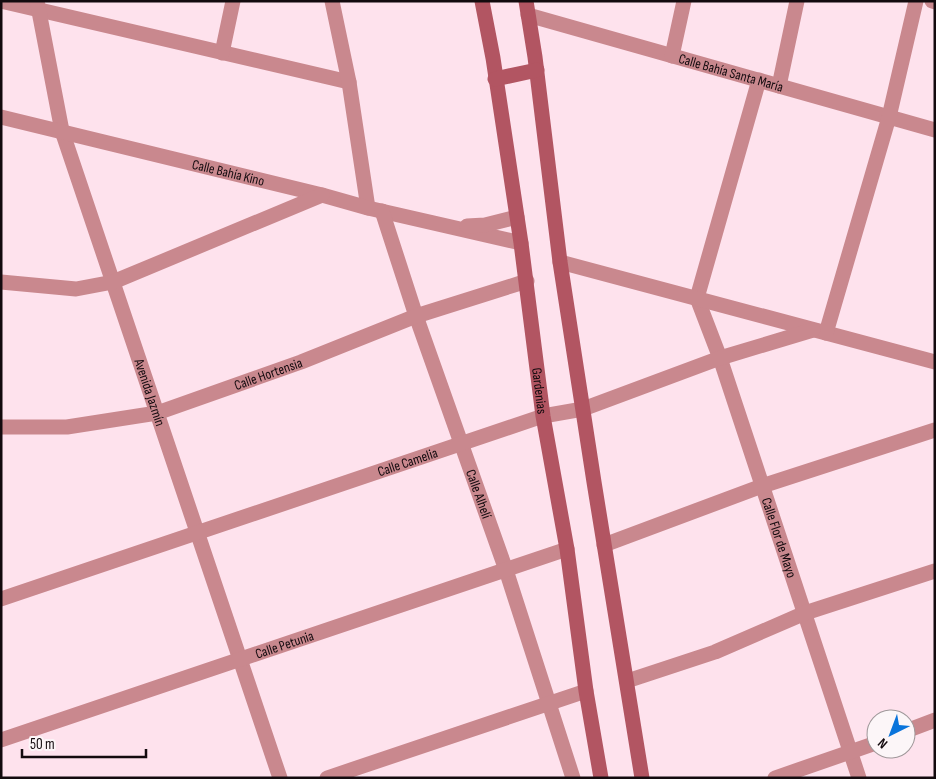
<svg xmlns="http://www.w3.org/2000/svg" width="936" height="779" font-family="'Sofia Sans Condensed',sans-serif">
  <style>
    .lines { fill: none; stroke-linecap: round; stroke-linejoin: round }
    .street { stroke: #c9888e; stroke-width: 15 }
    .secondary { stroke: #b25562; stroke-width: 15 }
    .labels { text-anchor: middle; stroke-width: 4; stroke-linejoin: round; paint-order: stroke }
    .street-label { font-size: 14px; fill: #130a0e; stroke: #fcf6f8 }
  </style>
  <rect width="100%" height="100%" fill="#fee2ed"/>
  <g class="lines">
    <g class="street">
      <path d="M1,1L349,82"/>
      <path id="s1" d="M37,1L62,131L280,778"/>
      <path d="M332,1L349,82L368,208"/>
      <path d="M932,1L935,2"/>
      <path id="s2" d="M528,15L935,130"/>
      <path d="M222,53L233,1"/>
      <path d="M672,56L684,1"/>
      <path id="s3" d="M759,80L697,298L720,358L859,778"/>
      <path d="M779,86L797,1"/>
      <path id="s4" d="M1,117L322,195L368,208L521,243"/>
      <path id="s5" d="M382,211L416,316L506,570L573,778"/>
      <path d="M467,226L485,225L517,217"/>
      <path d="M560,262L935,362"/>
      <path d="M1,282L76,289L113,282L322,195"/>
      <path d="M826,333L889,117L916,1"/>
      <path id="s6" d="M1,427H67L157,413L301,362L416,316L527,281"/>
      <path d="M604,545L762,486L935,430"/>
      <path id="s7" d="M1,599L543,416L583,409L720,358L813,330"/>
      <path d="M627,681L715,652L805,613L935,571"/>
      <path d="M906,731L935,720"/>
      <path id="s8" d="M1,740L567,549"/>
      <path d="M327,778L586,691"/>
      <path d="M775,778L876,743"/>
    </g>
    <g class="secondary">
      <path id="s9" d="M482,1L493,58L521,243L543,416L567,549L586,691L601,778"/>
      <path d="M526,1L535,57L560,262L594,482L642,778"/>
      <path d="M495,79L537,70"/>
    </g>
  </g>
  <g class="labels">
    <g class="street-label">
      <text dy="5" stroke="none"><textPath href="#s2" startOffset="211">Calle Bahía Santa María</textPath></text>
      <text dy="5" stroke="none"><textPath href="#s4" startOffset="234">Calle Bahía Kino</textPath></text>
      <text dy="5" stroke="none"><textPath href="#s6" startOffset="275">Calle Hortensia</textPath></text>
      <text dy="5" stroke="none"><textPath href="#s9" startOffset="394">Gardenias</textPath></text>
      <text dy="5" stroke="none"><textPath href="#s1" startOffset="408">Avenida Jazmín</textPath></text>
      <text dy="5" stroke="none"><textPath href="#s7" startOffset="429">Calle Camelia</textPath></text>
      <text dy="5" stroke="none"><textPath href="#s5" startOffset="299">Calle Alhelí</textPath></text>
      <text dy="5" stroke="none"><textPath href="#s3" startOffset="480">Calle Flor de Mayo</textPath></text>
      <text dy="5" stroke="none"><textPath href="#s8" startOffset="299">Calle Petunia</textPath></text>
    </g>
  </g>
  <rect width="936" height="779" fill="none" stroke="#130a0e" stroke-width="5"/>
  <g transform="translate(891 734) rotate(222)"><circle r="24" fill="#fcf6f8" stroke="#9f989a"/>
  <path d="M0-4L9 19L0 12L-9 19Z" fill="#0a74db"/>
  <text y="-8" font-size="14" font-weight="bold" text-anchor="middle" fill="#130a0e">N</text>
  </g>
  <path d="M22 749v8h124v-8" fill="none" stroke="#130a0e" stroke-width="2.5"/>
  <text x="30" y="749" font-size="15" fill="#130a0e" stroke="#fcf6f8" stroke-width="4" paint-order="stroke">50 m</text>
</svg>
